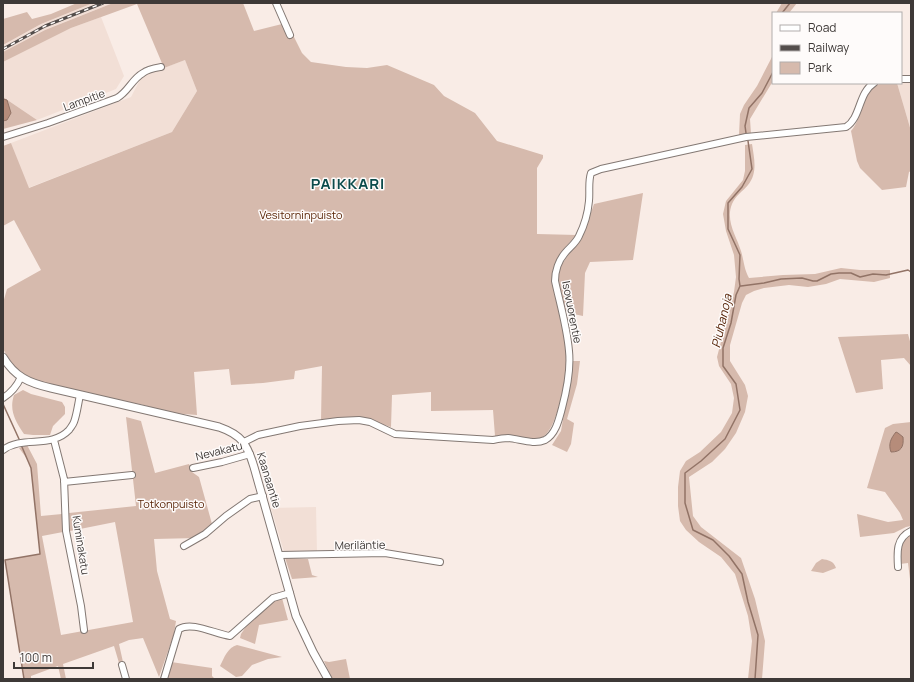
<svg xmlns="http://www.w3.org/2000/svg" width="914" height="682" font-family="Manrope,sans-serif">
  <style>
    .built { fill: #f2dfd6 }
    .green { fill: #d6baad }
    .water { fill: #b68c7a; stroke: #927366 }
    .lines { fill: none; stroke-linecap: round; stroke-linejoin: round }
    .stream { stroke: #927366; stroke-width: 1.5 }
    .minor-casing { stroke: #837873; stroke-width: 8 }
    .tertiary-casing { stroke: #837873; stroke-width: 9 }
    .minor { stroke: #fff; stroke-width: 6 }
    .tertiary { stroke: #fff; stroke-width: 7 }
    .rail-casing { stroke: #534d4b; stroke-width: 3 }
    .rail { stroke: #fefbfa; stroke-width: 1.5; stroke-dasharray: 4.5; stroke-linecap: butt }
    .labels { text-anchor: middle; stroke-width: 3; stroke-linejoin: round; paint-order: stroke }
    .street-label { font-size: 11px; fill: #3e3937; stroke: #fefbfa }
    .park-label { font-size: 11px; fill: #592406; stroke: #fefbfa }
    .water-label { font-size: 12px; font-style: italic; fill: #531f02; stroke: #fefbfa }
    .district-label { font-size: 15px; font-weight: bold; letter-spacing: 1px; fill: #0b4b4b; stroke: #fefbfa }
  </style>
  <rect width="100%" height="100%" fill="#f9ece6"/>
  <path class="built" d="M93,3H113L45,30L3,52V45L41,24Z
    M101,17L124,76L116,89L37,120L3,97V62L71,28Z
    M185,60L197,91L172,132L28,188L11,143L131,97L142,76Z
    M901,81H911V131L897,83H901Z
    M316,507L317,552H284L271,508Z"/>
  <path class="green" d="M77,3H93L41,24L3,45V19L27,12L32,19L51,14Z
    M113,3H243L254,31L282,24L287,36L292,33L302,53L311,62L346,67L367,68L387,65L434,85L444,96L475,113L497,141L543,155V158L537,168V234L577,235C560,252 553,262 553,286C556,301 560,317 563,332C564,338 567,346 567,353C568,370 558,432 541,438C532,441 506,437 495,436L493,410L431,411V392L392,395L391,427C362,417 351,417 321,421L322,366L295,371L294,379L263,383L231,385L229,369L194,372L197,415L172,413L140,404L130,403L33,380L24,375L13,365L3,349V303L7,289L41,270L14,220L3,226V146L11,143L29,188L172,132L197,91L185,60L164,68L137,4L71,28L3,62V52L45,30Z
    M782,3H797L789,13H776Z
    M773,55V81L750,119L751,134L739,135L740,114L744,105L757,86Z
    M882,83H897L911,131V171L909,172L906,187L882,190L860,168L857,161L851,131C864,117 861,88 882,83Z
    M3,97L37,120L3,129V121L7,120V100L3,99Z
    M752,144C754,158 758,173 748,185C743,191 735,196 732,204C725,221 737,237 741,251C744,261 744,269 749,278L783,275L815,274L841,268L860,270H890V278L874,282L840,279L826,284L808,287L789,285L764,288L754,291L746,295L742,303L730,345V361L745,385L748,396L745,412L736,433L725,449L712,462L689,477L693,516L701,527L741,558L755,599L765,641L762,679H748L752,641L748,616L735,574L721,557L699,542L686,530L680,521L678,506V487L680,471L686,461L700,452L721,432L732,413L734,398L731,384L719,366L717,357L734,292L736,277L734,255L726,231L723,214L726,201L743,180L745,171V145Z
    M643,193L633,260L590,262L585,273L583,316L564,312L557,279L561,266L570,252L581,240L594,204Z
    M908,334L911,345V366L904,358L881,360L883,389L856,393L838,337Z
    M573,361H580L577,384L567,419L574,423L571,444L567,452L552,445L561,431Z
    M23,390L31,394L62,402L65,407V414L53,426L50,435H33L24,434C15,421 9,410 14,395Z
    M126,417L141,421L155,473L189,464L192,472L199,477L212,524L205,532L197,538L154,539L157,571L170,619L176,621L174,634L159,677L143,638L129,640L119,644L123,662L119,663L114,646L63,664L66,679H61L58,666L31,676V679H24L5,560L40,554L31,468L28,460L19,448L27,445L37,464L41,516L62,514L63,532L42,536L61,635L133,622L115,522L70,531L69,513L136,506Z
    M911,422V526L906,527L894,533L860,537L857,514L888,522L903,520L900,513L885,492L867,488L885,428L893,424Z
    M911,534V579H910L908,563L900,564C900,549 897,543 911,534Z
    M285,558L308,559L312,575L318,577L292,579Z
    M822,559C828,560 834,561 836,568L823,573L811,571L816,563Z
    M282,598L288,620L259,625L255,644L240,638L241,634L247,625L273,601Z
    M237,645L282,657L268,659L252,665L242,676L236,677L220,666C224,658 228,647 237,645Z
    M346,659L350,679H332L324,661L329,662Z
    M171,662L212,668V676L215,679H168Z"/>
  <path class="water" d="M3,99L7,100L11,113L7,120L3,121Z
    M896,432L898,433L903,437C904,447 901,452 891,452C888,444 891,438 896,432Z"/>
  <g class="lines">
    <path class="stream" d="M782,13L790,3
      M746,133L745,126L749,108L762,93L773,72
      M748,141L752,169L742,187L728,203V229L740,255L739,279L740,286L736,295L731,323L723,348V366L736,384L740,410L725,439L701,461L685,473V503L693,530L713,540L729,556L742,574L748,602L758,635L755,679
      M741,286L764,283L781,279L802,278L813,281H817L831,274L839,273H851L860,277L873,274L886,275L908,270L911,272
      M3,404L19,439
      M22,447L31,468L40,554L5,560L24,679"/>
    <defs>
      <path id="minor" d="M276,3L290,35
        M901,79H911
        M3,137L48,123L117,98C128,92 132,79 143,73C148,69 155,68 161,67
        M3,398C11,393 17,386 21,377
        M54,440L64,479L66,531L81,606L84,630
        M244,442L258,435L300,426L338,421L359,420L370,422L395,434L493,440C498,439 503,438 508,438C520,439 534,445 545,440C556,434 559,419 562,408C567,389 571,370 569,351C567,327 560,304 555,281C555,271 559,260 565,253C570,247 576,243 579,236C584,226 588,212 589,201C590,191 588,182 591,173L601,169L746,137L846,127C861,118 858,93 874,83
        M3,450C23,435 51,449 69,430C71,427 73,425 74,422C77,414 78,404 80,395
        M193,468L222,462L250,454
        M64,482L132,475
        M184,546L205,534L226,516L250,499L263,496
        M280,555L385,553L440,562
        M898,567C897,552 896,538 911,531
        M122,665L126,679
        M164,679L179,629C192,621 215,634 230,636L273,598L290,593"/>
      <path id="tertiary" d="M3,357C15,377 29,383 51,388L219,427C242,435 247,444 254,467L296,616L313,652L328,679"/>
    </defs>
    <use href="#minor" class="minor-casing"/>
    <use href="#tertiary" class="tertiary-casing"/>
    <use href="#minor" class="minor"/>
    <use href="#tertiary" class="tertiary"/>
    <defs>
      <path id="rail" d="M3,49L45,26L103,3"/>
    </defs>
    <use href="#rail" class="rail-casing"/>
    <use href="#rail" class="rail"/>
  </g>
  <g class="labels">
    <g class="street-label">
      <text transform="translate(84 100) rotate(-20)" y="4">Lampitie</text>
      <text transform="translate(572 312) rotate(79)" y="4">Isovuorentie</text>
      <text transform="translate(219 451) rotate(-14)" y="4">Nevakatu</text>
      <text transform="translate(269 480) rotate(73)" y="4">Kaanaantie</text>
      <text transform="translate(81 545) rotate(81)" y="4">Kuminakatu</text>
      <text transform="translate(360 545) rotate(-1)" y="4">Meriläntie</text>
    </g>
    <g class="park-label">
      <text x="301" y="219">Vesitorninpuisto</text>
      <text x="171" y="508">Totkonpuisto</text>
    </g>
    <g class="water-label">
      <text transform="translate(722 321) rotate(-77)" y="4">Piuhanoja</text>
    </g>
    <g class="district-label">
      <text x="348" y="189">PAIKKARI</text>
    </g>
  </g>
  <rect width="914" height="682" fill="none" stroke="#3e3937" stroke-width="8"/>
  <rect x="772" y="12" width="130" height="72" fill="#fefbfa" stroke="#b1adac"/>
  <rect x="780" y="25" width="20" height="6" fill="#ffffff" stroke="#b1adac"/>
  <text x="808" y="32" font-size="12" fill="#3e3937">Road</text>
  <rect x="780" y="45" width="20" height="6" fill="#534d4b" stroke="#b1adac"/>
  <text x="808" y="52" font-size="12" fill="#3e3937">Railway</text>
  <rect x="780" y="62" width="20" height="12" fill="#d6baad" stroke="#b1adac"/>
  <text x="808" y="72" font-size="12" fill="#3e3937">Park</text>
  <path d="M14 662v6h79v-6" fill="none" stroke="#3e3937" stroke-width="2"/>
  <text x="20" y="662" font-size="12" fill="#3e3937" stroke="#fefbfa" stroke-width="3" paint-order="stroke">100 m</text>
</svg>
